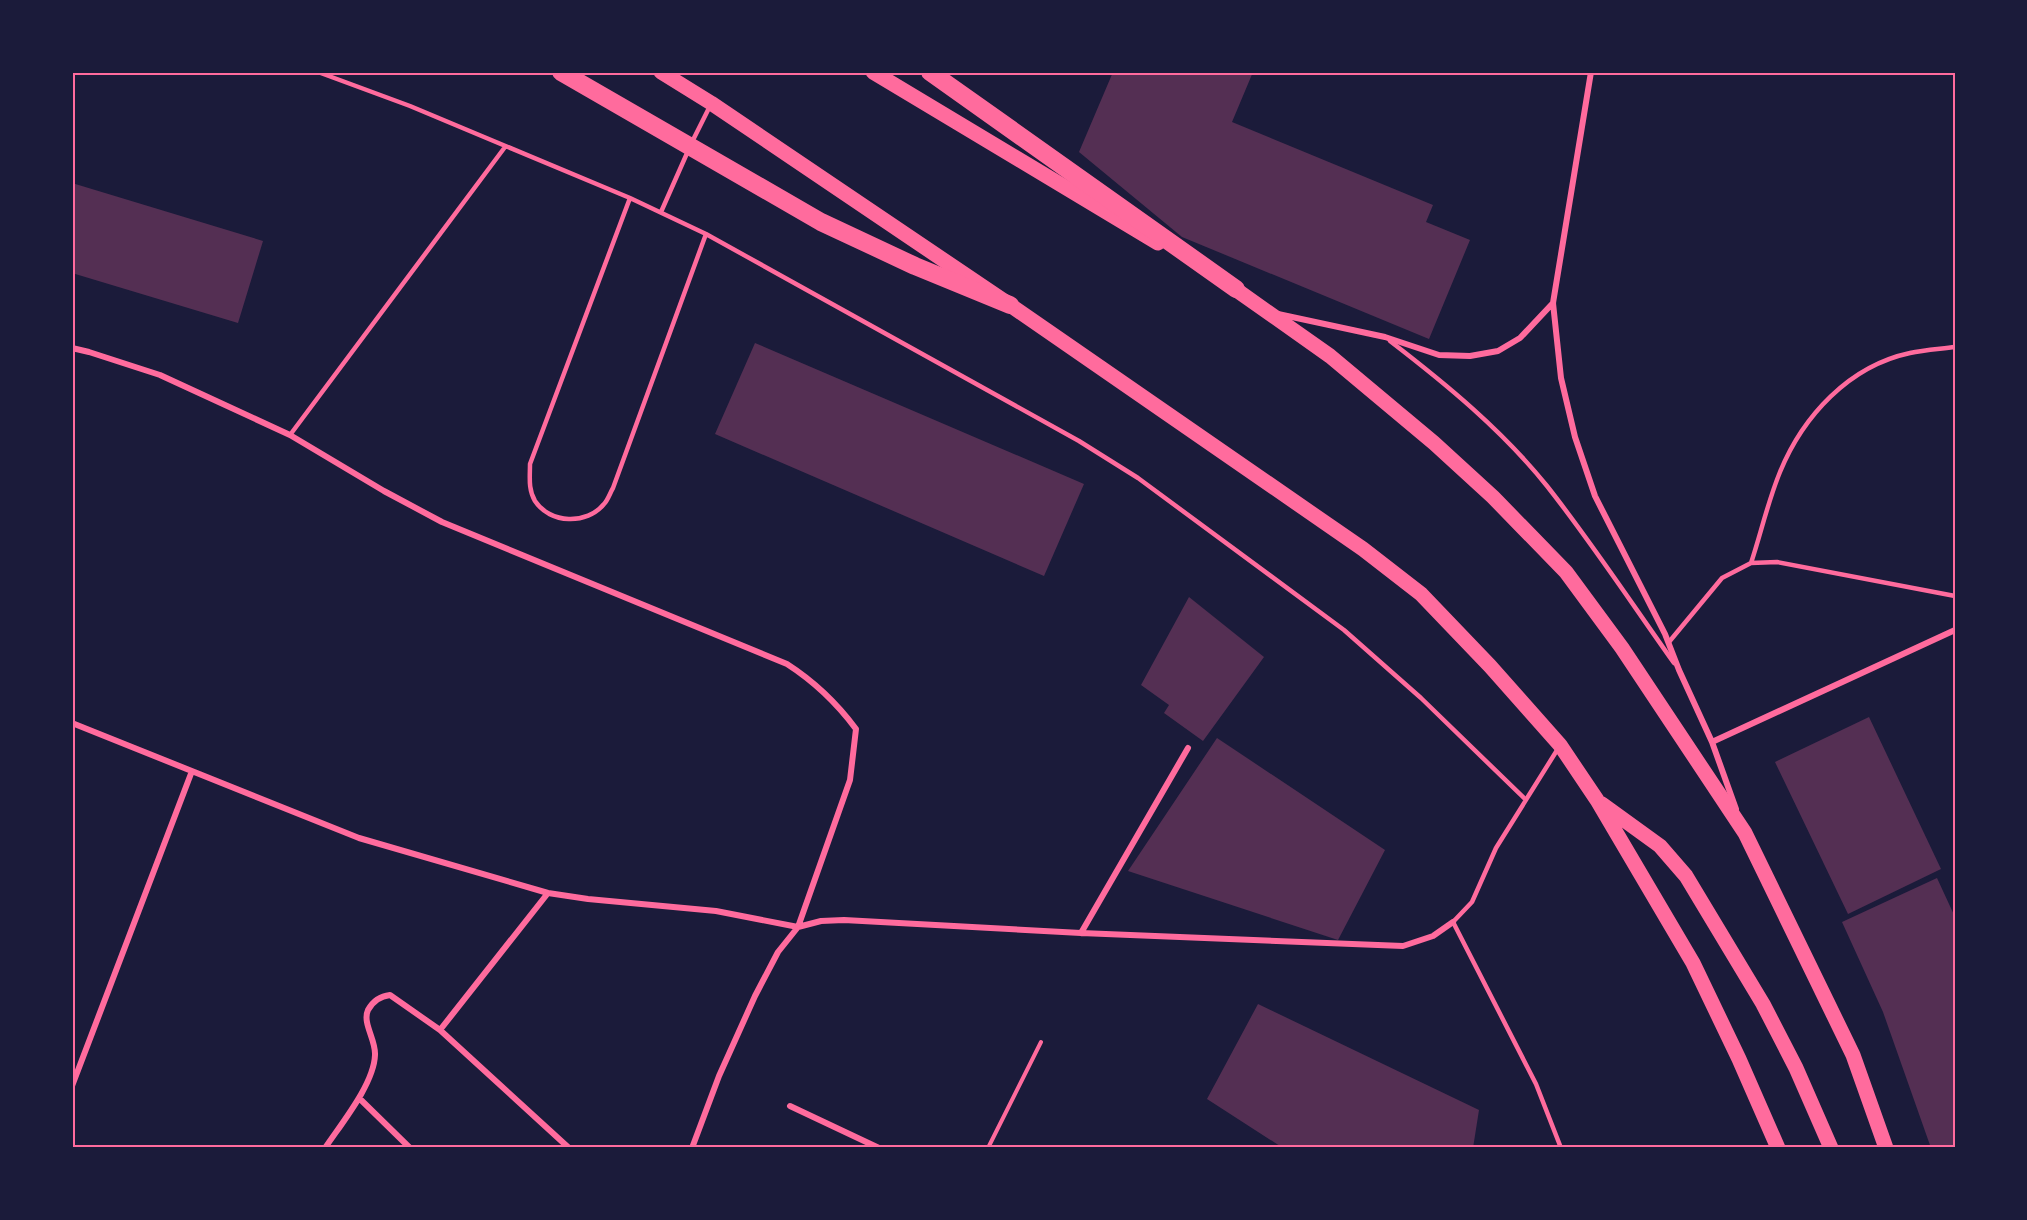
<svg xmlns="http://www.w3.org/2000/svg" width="2027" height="1220" font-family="Overpass,sans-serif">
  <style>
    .building { fill: #542f53 }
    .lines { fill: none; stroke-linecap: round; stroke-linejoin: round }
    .path { stroke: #ff6b9d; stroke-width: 4 }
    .service { stroke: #ff6b9d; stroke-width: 4.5 }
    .minor { stroke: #ff6b9d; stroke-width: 6 }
    .primary { stroke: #ff6b9d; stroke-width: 15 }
    .motorway { stroke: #ff6b9d; stroke-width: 18 }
    .neatline { fill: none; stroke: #ff6b9d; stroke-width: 2 }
  </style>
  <rect width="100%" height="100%" fill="#1b1b3a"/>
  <path class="building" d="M1113,72H1253L1232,122L1433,205L1426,222L1470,240L1429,339L1182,237L1079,152Z
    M72,183L263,241L238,323L72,273Z
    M755,343L1084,484L1044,576L715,434Z
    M1189,597L1264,657L1203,741L1164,713L1169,705L1141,685Z
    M1869,717L1941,869L1848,914L1775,762Z
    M1217,738L1385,850L1338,940L1128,871Z
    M1937,878L1955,917V1148H1931L1883,1012L1842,922Z
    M1258,1004L1479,1110L1473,1148H1283L1207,1099Z"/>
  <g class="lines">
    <path class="path" d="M988,1148L1041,1042"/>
    <path class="service" d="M318,72L410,106L630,198L706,234L1079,441L1138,478L1344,630L1421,698L1525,799
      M691,144L710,106
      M630,198L530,464C530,477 528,489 535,501C550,524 587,525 604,504C608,500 610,493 613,488L706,234
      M661,212L688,151
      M1390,341C1446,384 1502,430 1547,486C1592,543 1632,604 1674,663
      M290,435L505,147
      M1751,563C1761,533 1768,501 1780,472C1803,416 1849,366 1910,353C1924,350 1940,349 1955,347
      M1669,642L1722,578L1751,563L1777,562L1955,596
      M1559,747L1496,848L1472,902L1453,922L1536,1084L1561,1148"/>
    <path class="minor" d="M1591,72L1553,303L1561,378L1575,437L1595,496L1665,634L1679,670L1712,742L1736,809
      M1278,314L1385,337L1439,355L1470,356L1498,351L1520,338L1553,303
      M72,348L89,352L160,375L290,435L384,491L442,522L787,664C815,682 836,702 856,729L850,780L798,927L716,911L588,899L548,893L359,838L72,723
      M1712,742L1955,630
      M1081,933L1188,748
      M440,1030L548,893
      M72,1086L192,771
      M359,1098L410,1148
      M790,1106L879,1148
      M325,1148C341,1124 374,1084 375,1055C376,1040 362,1023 368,1010C373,1001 381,996 390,995L440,1030L569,1148
      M692,1148L719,1076L755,996L778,952L798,927L821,921L844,920L1081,933L1403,946L1433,936L1453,922"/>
    <path class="primary" d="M661,72L711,103L1010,305L1363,549L1421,594L1490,666L1560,745L1597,800L1693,963L1739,1059L1778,1148
      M873,72L1158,243
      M1228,284L1330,356L1434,443L1493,497L1566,572L1622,648L1745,833L1853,1055L1886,1148
      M1602,804L1660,846L1686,876L1763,1004L1796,1068L1831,1148"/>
    <path class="motorway" d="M561,72L821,222L915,266L1010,305
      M930,72L1236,289"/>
  </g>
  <rect width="2027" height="1220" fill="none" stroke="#1b1b3a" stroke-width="147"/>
  <rect x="74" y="74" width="1880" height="1072" class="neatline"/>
</svg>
